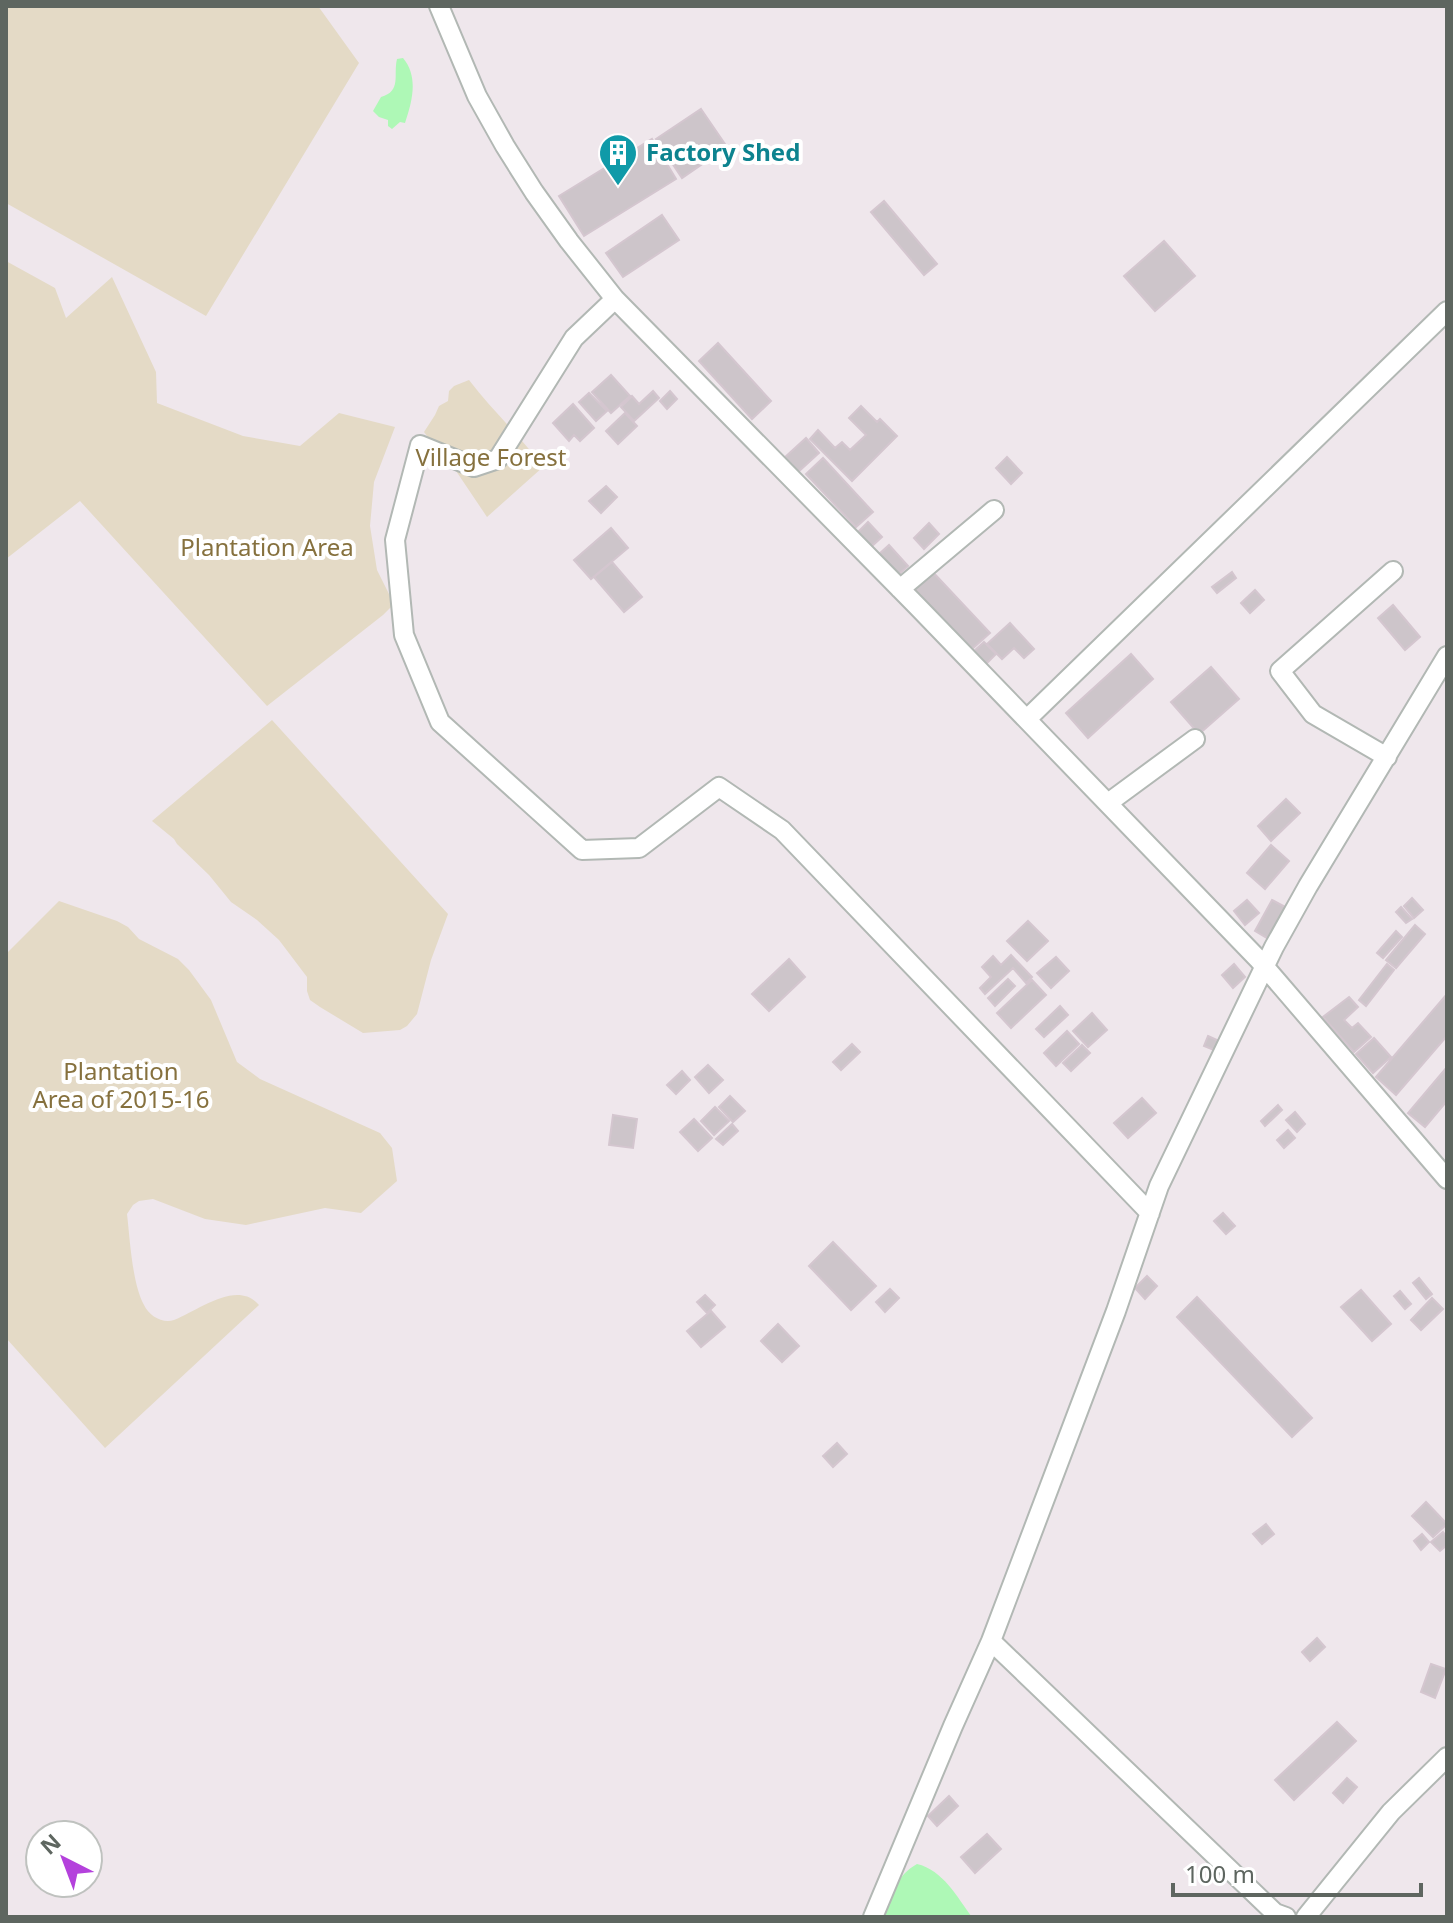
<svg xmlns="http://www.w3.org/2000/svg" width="1453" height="1923" font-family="'Noto Sans',sans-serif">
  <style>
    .green { fill: #e4dac6 }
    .water { fill: #aef8b6 }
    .building { fill: #cdc5ca; stroke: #d4c6cf; stroke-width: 2 }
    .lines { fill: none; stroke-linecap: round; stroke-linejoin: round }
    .minor-casing { stroke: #b2b8b4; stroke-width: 22 }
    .minor { stroke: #fff; stroke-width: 18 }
    .labels { text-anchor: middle; stroke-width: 8; stroke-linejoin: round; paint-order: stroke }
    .culture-label { font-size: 24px; font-weight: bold; fill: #0d838f; stroke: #fff; text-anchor: start }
    .park-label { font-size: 24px; fill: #86713e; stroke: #fff }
  </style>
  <rect width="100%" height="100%" fill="#efe7ec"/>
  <path class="green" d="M6,6H318L359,63L206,316L6,203Z
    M6,261L55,288L66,318L112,277L156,372L157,403L243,436L300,446L339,413L395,427L374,482L370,526L377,570L394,604L383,615L267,706L80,501L6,559Z
    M469,380C492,410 520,436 543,467L487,517L450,462L436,448L424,432L435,415L439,406L448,401L449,391L454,386Z
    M272,720L448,914L431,960L417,1014L407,1026L400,1030L363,1033L320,1007L310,1000L307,991V977L279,940L257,920L231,902L209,875L177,844L174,839L152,821Z
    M59,901L117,921L128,927L139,939L178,959L189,970L211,1000L237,1062L260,1079L380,1133L392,1148L397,1181L361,1213L325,1208L246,1225L205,1219L153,1199L139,1201L133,1205L127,1214C130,1239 132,1283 144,1305C149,1316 163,1324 174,1320C198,1311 237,1279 259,1305L105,1448L6,1338V954Z"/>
  <path class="water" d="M403,58C419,77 412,102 405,123L400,122L392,129L388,126V120L379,117L373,111L381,97C402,91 393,75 397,59Z
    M917,1864C943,1870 957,1897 972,1917H881C889,1897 897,1875 917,1864Z"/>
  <path class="building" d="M701,109L727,147L682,178L656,139Z
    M652,139L676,179L584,236L559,196Z
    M884,201L937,264L924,275L871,212Z
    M662,215L679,240L623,277L606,253Z
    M1164,241L1195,276L1155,311L1124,276Z
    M718,343L771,401L752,419L699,361Z
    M611,375L630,396L611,413L592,392Z
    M653,391L659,398L634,421L621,407L632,396L639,404Z
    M670,391L677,399L667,409L660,401Z
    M589,393L607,411L596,421L579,402Z
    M573,404L594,428L580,441L574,435L569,441L553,423Z
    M861,406L877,422L880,419L897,436L852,481L810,439L818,430L835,448L842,442L850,450L866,435L849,418Z
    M625,413L637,426L618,444L606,431Z
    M806,438L819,453L798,472L784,458Z
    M1007,457L1022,473L1011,484L996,468Z
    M823,458L873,512L856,527L806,474Z
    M606,486L617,497L601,513L589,501Z
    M868,522L882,537L872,546L858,532Z
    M929,523L939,534L924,549L914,538Z
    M611,528L628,548L591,579L574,560Z
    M889,545L908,566L898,575L879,554Z
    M612,562L642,597L624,612L594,577Z
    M929,568L990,633L972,649L911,585Z
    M1232,572L1236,578L1217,593L1212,587Z
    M1255,590L1264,600L1250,613L1241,603Z
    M1393,605L1420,637L1405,650L1378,618Z
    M1010,623L1034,649L1024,658L1014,648L1002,659L987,644Z
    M984,642L996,654L985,665L973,652Z
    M1131,654L1153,679L1088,738L1066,713Z
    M1211,667L1239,699L1199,734L1171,702Z
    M1286,799L1300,813L1271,841L1258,826Z
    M1271,845L1289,861L1265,889L1247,873Z
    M1412,898L1423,910L1414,918L1404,906Z
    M1247,900L1259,913L1245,925L1234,911Z
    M1272,900L1289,909L1272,941L1255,931Z
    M1401,907L1412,919L1406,923L1396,912Z
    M1028,921L1048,941L1027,961L1007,941Z
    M1415,925L1425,934L1396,968L1386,960Z
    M1396,931L1402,937L1383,958L1377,953Z
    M1011,955L1032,977L1026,983L1013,968L985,994L980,988L991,977L982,967L993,956L1001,965Z
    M1056,957L1069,971L1051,988L1037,973Z
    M789,959L805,977L769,1011L752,994Z
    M1234,964L1245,977L1233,988L1222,975Z
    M1387,964L1394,970L1366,1006L1359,1000Z
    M1008,979L1015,986L995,1006L988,998Z
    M1032,980L1046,995L1011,1028L997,1013Z
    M1447,994V1036L1396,1095L1376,1077Z
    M1349,997L1358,1007L1344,1020L1352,1028L1358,1023L1371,1037L1354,1052L1323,1017Z
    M1060,1006L1068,1015L1044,1037L1036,1029Z
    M1092,1013L1107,1030L1088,1047L1073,1031Z
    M1067,1031L1079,1044L1056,1066L1044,1053Z
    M1208,1036L1219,1041L1214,1050L1204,1046Z
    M1374,1038L1391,1057L1373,1073L1356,1054Z
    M852,1044L860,1052L841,1070L833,1062Z
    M1082,1045L1090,1053L1071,1071L1063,1063Z
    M708,1065L723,1080L709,1093L695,1077Z
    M1447,1067V1101L1425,1127L1408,1113Z
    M682,1071L690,1080L676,1094L667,1085Z
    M730,1096L745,1111L733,1122L719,1107Z
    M1142,1098L1156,1113L1128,1138L1114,1123Z
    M1278,1105L1282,1110L1265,1126L1261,1121Z
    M715,1107L729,1121L714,1135L701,1121Z
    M1295,1112L1305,1124L1297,1132L1286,1120Z
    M613,1115L637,1119L633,1148L609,1145Z
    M694,1119L712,1138L698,1151L680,1132Z
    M732,1124L738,1131L723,1145L716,1139Z
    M1288,1130L1295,1138L1284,1148L1277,1140Z
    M1223,1213L1235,1226L1226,1234L1214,1221Z
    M833,1242L876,1286L851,1310L809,1266Z
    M1147,1276L1157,1286L1145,1299L1135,1288Z
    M1419,1278L1432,1294L1426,1299L1413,1283Z
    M890,1289L899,1298L885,1312L876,1302Z
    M1361,1290L1391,1324L1372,1341L1341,1307Z
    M1400,1291L1411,1304L1405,1309L1394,1296Z
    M705,1295L715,1305L707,1313L697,1302Z
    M1197,1297L1312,1418L1292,1437L1177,1317Z
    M1432,1298L1443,1309L1421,1330L1411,1320Z
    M711,1311L725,1327L701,1347L687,1331Z
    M778,1324L799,1346L782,1362L761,1341Z
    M837,1443L847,1454L833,1467L823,1456Z
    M1426,1502L1447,1524L1433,1537L1412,1516Z
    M1266,1524L1274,1534L1262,1544L1253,1534Z
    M1443,1532L1447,1537V1545L1440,1551L1431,1542Z
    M1422,1534L1429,1542L1421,1550L1414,1541Z
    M1317,1638L1325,1647L1310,1661L1302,1652Z
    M1431,1664L1446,1669L1435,1698L1421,1692Z
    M1337,1722L1356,1741L1294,1800L1275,1780Z
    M1347,1778L1357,1787L1343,1803L1333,1793Z
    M949,1796L958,1806L937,1826L928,1816Z
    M987,1834L1001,1849L975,1873L961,1857Z"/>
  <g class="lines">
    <defs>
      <path id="minor" d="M439,6L477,96L505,146L534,192L569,241L615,299L917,606L1258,959L1447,1179
        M615,299L574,338L498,459L474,467L420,445L395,540L404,635L440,722L582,850L639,848L719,787L782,830L1150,1213
        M900,589L994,510
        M1027,719L1447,311
        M1387,757L1313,714L1280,671L1393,571
        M1108,803L1195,739
        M991,1641L1275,1913L1286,1917
        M873,1917L953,1726L991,1641L1116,1311L1159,1186L1274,947L1308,886L1447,656
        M1306,1917L1391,1812L1447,1757"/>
    </defs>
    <use href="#minor" class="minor-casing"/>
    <use href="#minor" class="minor"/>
  </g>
  <defs>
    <symbol id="building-pin" viewBox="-11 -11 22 30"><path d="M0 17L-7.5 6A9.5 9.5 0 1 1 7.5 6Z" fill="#0f9aa8" stroke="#fff"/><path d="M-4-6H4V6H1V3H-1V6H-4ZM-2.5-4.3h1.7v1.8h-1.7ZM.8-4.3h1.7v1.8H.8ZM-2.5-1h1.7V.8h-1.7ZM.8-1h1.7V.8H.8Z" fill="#fff"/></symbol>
  </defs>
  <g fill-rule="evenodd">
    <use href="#building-pin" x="596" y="131" width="44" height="60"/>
  </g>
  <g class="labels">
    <g class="culture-label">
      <text x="646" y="161">Factory Shed</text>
    </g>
    <g class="park-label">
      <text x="491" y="466">Village Forest</text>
      <text x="267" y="556">Plantation Area</text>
      <text x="121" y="1080">Plantation<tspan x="121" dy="28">Area of 2015-16</tspan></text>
    </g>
  </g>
  <rect width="1453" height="1923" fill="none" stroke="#5e6660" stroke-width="16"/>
  <g transform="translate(64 1859) rotate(318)"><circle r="38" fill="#ffffff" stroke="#bfc2bf" stroke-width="2"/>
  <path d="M0-6L14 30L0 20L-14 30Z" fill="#b441dc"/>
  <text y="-12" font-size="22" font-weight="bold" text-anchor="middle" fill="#5e6660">N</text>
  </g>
  <path d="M1173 1883v12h248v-12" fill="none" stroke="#5e6660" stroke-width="4"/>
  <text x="1185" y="1883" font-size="24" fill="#5e6660" stroke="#ffffff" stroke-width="6" paint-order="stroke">100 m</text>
</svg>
